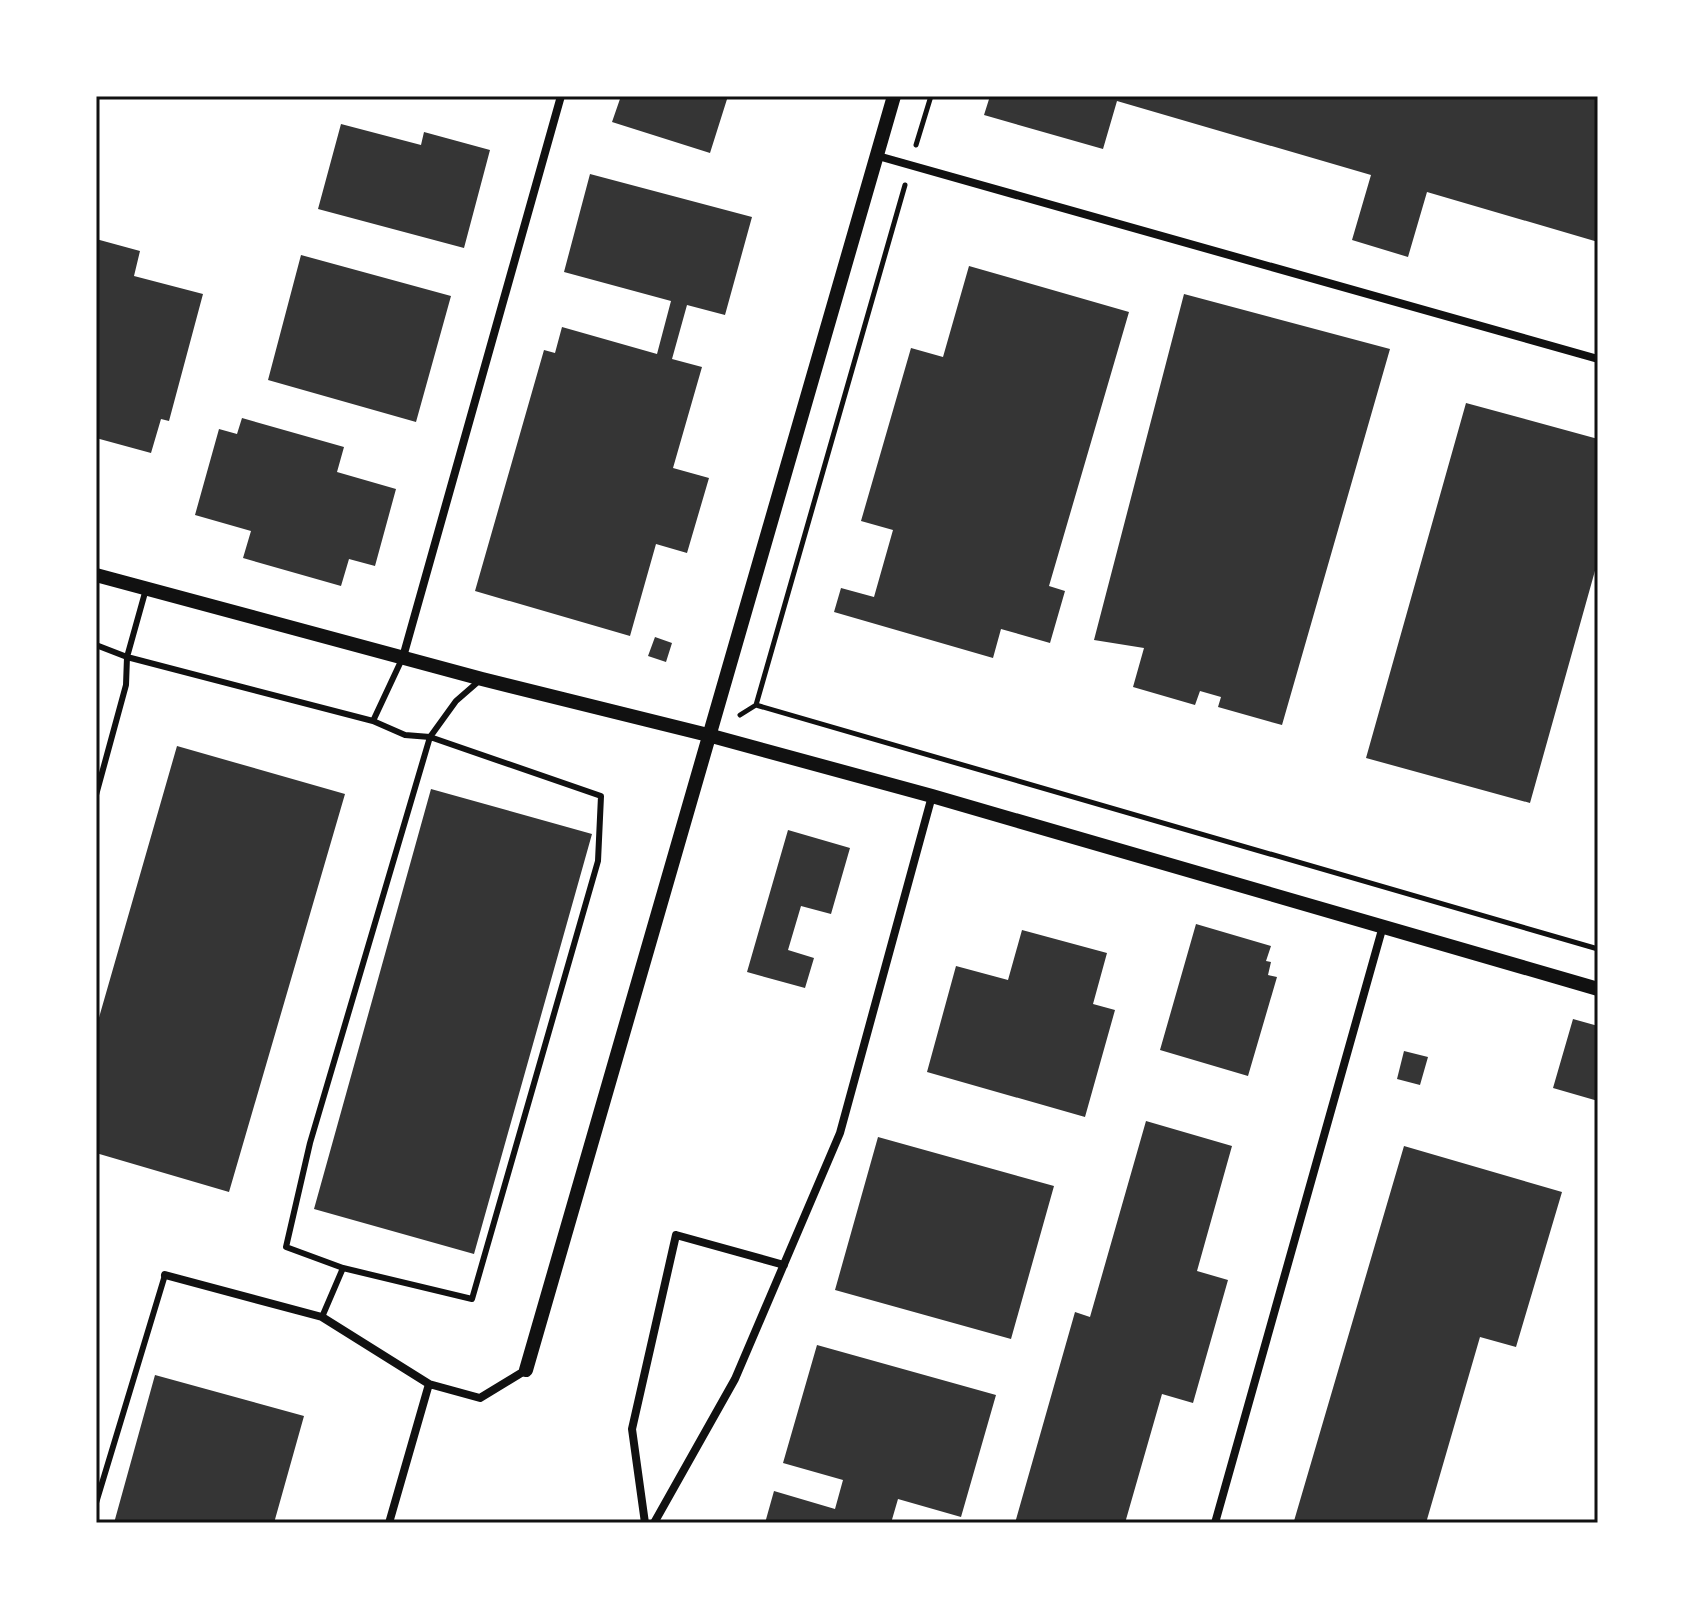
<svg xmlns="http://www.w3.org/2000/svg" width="1694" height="1619" font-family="'Nunito Sans',sans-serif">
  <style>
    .building { fill: #353535 }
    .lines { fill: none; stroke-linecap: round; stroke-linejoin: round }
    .path { stroke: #111; stroke-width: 5 }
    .service { stroke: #111; stroke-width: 6 }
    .minor { stroke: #111; stroke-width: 8 }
    .tertiary { stroke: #111; stroke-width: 14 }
    .neatline { fill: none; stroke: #111; stroke-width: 3 }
  </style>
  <rect width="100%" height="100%" fill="#fff"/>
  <path class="building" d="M621,96H728L710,153L612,122Z
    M990,96H1598V242L1427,192L1408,257L1352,240L1371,175L1117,101L1103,149L984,115Z
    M341,124L421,145L424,132L490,150L464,248L318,209Z
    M590,174L752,217L725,315L687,305L672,359L702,367L673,468L709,478L687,553L656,544L630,636L475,591L544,350L555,353L562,327L657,354L671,301L564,272Z
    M96,239L140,251L134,276L203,294L169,421L161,419L151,453L96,438Z
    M301,255L451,296L416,422L268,380Z
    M969,266L1129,312L1049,586L1065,591L1050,643L1001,629L993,658L834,612L841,588L874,597L893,530L861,521L911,348L943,357Z
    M1184,294L1390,349L1282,725L1218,707L1221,697L1200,691L1195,705L1133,687L1144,648L1094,640Z
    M1466,403L1598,439V560L1530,803L1366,758Z
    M242,418L344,447L337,472L396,489L375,566L349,559L341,586L243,558L251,531L195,515L219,429L237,434Z
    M655,637L672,643L666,662L648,656Z
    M177,746L345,794L229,1192L96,1153V1028Z
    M431,789L592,834L474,1254L314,1209Z
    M788,830L850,848L831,914L801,906L788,950L814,958L805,988L747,972Z
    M1196,924L1271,946L1266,961L1271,962L1268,975L1277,977L1248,1076L1160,1050Z
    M1022,930L1107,953L1093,1004L1115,1010L1085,1117L927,1072L956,966L1008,980Z
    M1573,1019L1598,1026V1101L1553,1088Z
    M1404,1051L1428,1057L1420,1085L1397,1079Z
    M1146,1121L1232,1146L1197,1271L1228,1280L1193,1403L1162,1394L1125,1523H1015L1075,1312L1090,1317Z
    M878,1137L1054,1186L1011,1339L835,1290Z
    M1404,1146L1562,1192L1516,1347L1480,1337L1426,1523H1302L1294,1521Z
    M817,1345L996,1395L961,1517L898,1499L891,1523H765L774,1491L835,1509L843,1480L783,1463Z
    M155,1375L304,1416L274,1523H114Z"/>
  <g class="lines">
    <path class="path" d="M916,145L931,96
      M756,705L905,185
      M740,715L756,705L1598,949"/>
    <path class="service" d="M96,645L127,657L373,721
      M96,795L126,685L127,657L146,589
      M343,1268L472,1299L598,861L601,796L430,737L405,735L373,721L402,659
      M322,1317L343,1268L286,1247L310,1143L430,737L456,701L479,681
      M96,1503L165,1275"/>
    <path class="minor" d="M878,156L1598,359
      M403,657L561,96
      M165,1275L322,1317L429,1384
      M389,1523L429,1384L480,1398L526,1370
      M645,1523L632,1429L676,1235L784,1265
      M654,1523L735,1379L840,1133L932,796
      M1215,1523L1383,926"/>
    <path class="tertiary" d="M96,575L482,679L708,735L932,796L1598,989
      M526,1370L894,96"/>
  </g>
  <rect width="1694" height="1619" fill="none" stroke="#ffffff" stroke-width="196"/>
  <rect x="98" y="98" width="1498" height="1423" class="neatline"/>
</svg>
